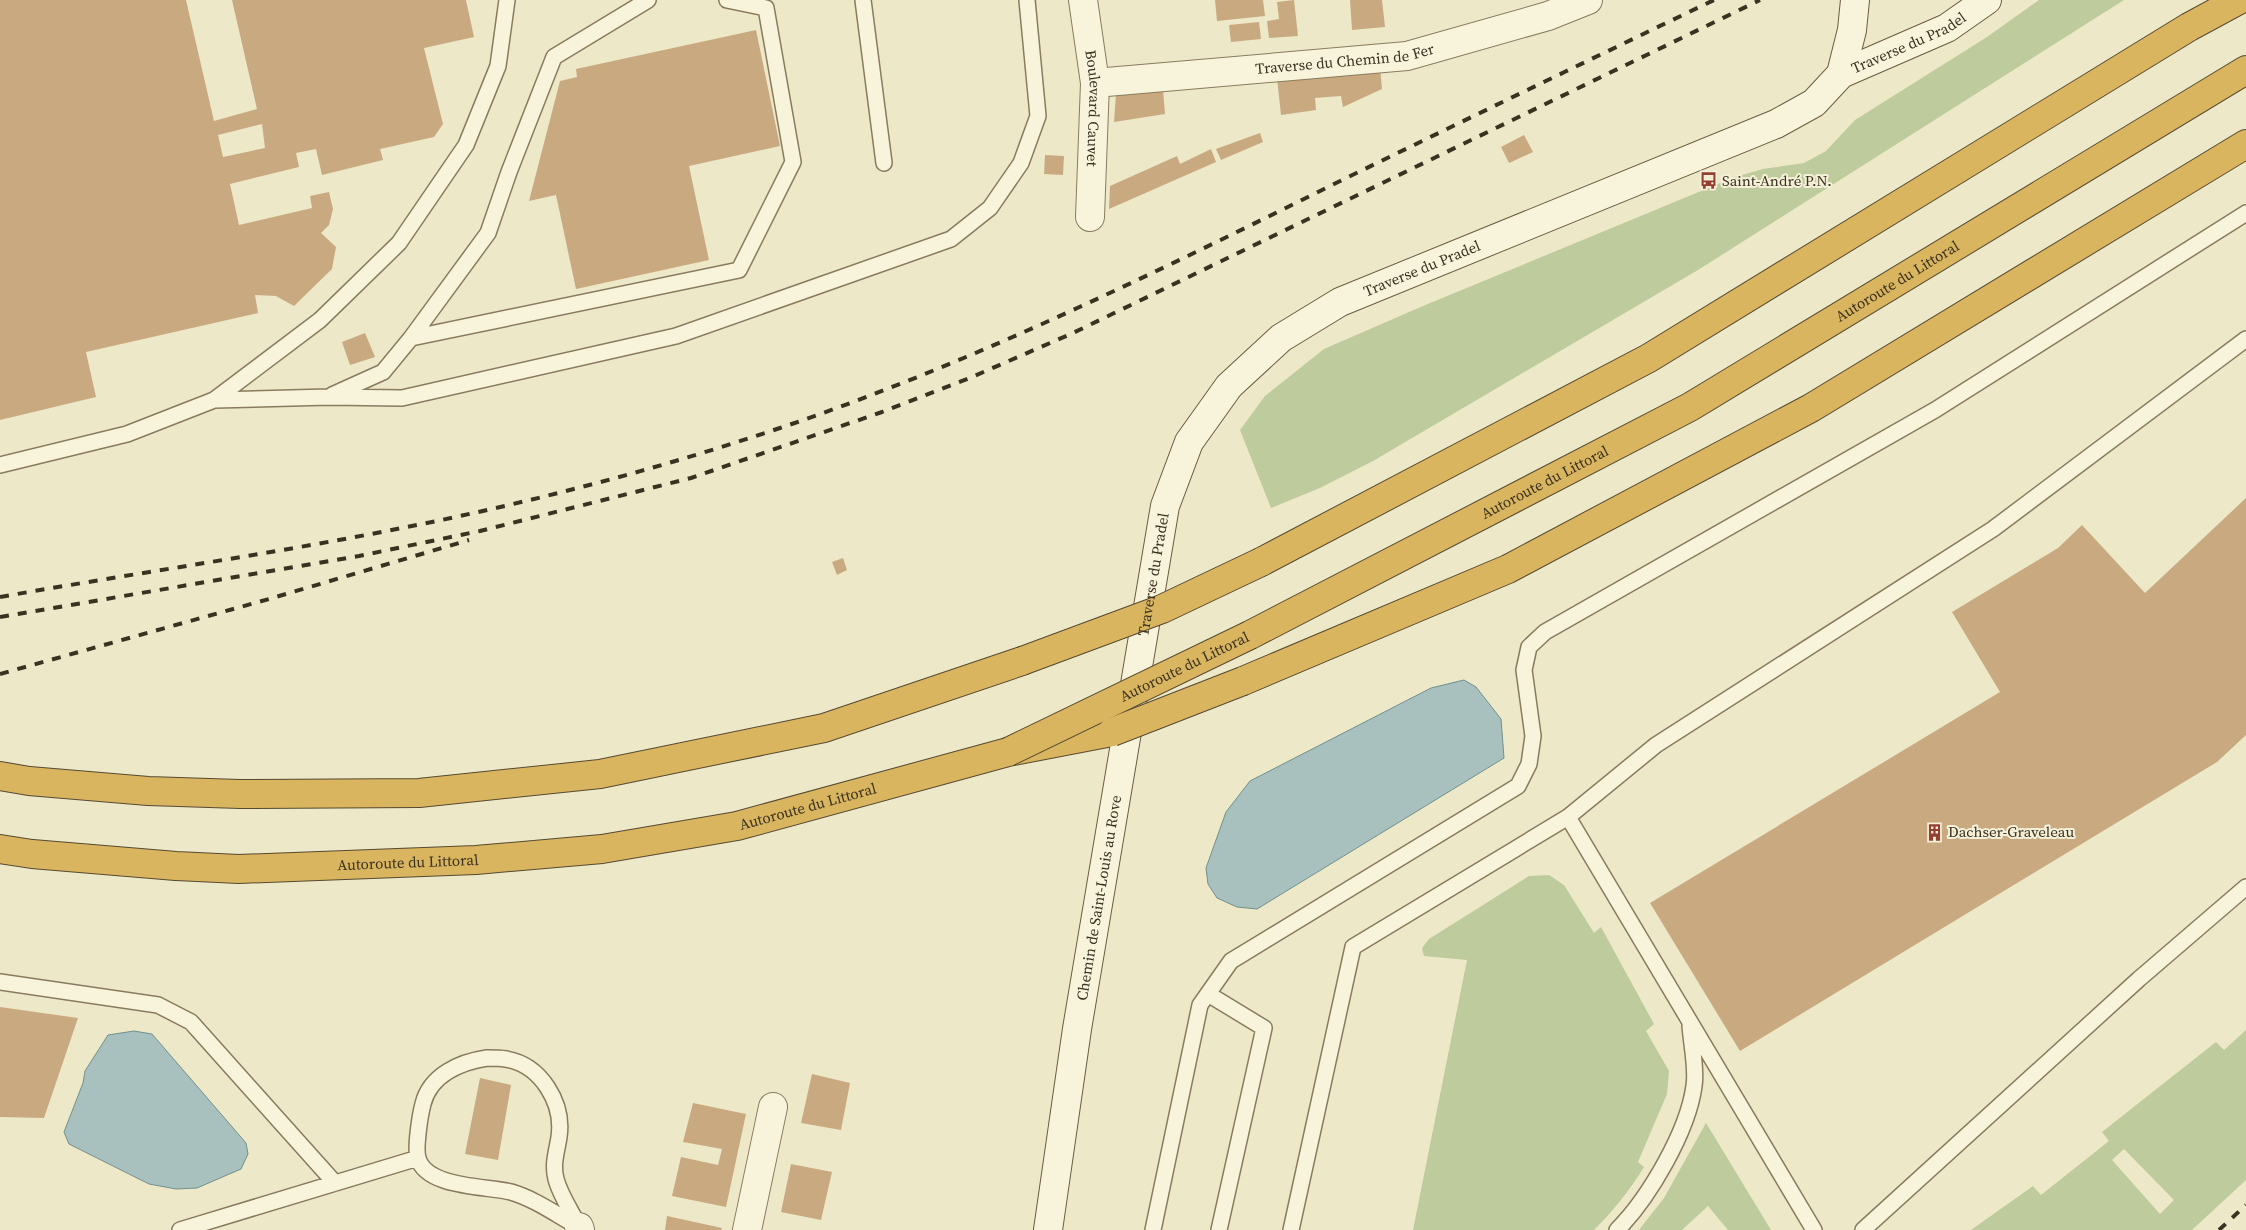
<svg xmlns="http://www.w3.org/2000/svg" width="2246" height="1230" font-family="'Source Serif 4',serif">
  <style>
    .green { fill: #becb9c; fill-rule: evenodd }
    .water { fill: #a9c1be; stroke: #70908d }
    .building { fill: #c9aa80; fill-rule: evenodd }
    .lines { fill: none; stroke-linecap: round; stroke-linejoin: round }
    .lane-casing { stroke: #897b5e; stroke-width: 18 }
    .street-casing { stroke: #897b5e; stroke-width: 30 }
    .secondary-casing { stroke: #6b5c41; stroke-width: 30 }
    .highway-casing { stroke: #574932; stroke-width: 30 }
    .lane { stroke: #f8f4dc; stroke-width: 15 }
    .street { stroke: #f8f4dc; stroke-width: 28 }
    .secondary { stroke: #f8f4dc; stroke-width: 28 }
    .highway { stroke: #d8b55e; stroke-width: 28 }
    .rail { stroke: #3a3121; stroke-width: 4; stroke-dasharray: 9 9; stroke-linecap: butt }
    .highway-bridge-casing { stroke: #574932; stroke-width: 30; stroke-linecap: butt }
    .highway-bridge { stroke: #d8b55e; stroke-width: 28 }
    .labels { text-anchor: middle; stroke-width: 4; stroke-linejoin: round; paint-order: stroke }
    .street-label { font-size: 15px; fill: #3a3121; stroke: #f5f1d8 }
    .poi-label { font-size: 15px; fill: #3a3121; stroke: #f5f1d8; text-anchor: start }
  </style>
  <rect width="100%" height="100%" fill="#ede8c8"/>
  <path class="green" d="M2039,0H2124L1698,270L1373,461L1320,488L1271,508L1240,430L1265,396L1324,349L1423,306L1735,177L1763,169L1804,163L1826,151L1855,120L1987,37Z
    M1549,875L1564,885L1594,933L1601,927L1654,1024L1646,1031L1669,1071L1667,1094L1638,1162L1644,1167C1630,1190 1613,1211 1594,1230H1413L1467,960L1424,956L1422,948L1429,939L1529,876Z
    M2246,1030V1180L2192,1230H1971L2033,1186L2041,1195L2109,1141L2102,1132L2216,1042L2224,1050ZM2124,1149L2174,1200L2160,1214L2112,1160Z
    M1706,1123L1771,1230H1728L1708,1206L1682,1230H1639L1664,1198Z"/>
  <path class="water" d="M1464,680L1476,687L1501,719L1504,758L1257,909L1237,907L1217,898L1208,884L1206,868L1226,812L1250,781L1431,688Z
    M134,1031L152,1034L246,1143L248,1154L241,1169L197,1188L176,1189L149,1184L69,1144L64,1132L83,1083L85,1071L108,1035Z"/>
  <path class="building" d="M0,0H186L214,121L257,109L232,0H466L474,37L424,48L443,124L434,137L380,149L383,160L322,175L316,149L296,153L299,167L230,184L239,225L312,208L310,196L329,192L333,209L329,225L321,233L336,247L332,269L294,306L276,296L255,295L258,313L86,352L96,397L0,420ZM262,124L265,148L223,157L218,135Z
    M1215,0H1263L1265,16L1217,21Z
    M1294,0L1298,36L1269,38L1267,21L1279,19L1277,2Z
    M1350,0H1382L1385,27L1352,30Z
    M1259,22L1261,39L1231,42L1229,25Z
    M756,30L780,146L689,166L709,260L576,289L556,195L529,201L560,81L577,77L576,69Z
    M1380,67L1382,89L1343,107L1341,96L1315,98L1316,110L1281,115L1277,78Z
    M1163,89L1165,114L1114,122L1116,94Z
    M1260,133L1263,142L1221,160L1216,149Z
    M1524,135L1533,152L1509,163L1501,147Z
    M1211,149L1216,162L1109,209L1110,186L1177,156L1180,164Z
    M1045,155L1064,156L1063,175L1044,174Z
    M365,333L375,357L350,365L342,342Z
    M2246,498V735L2217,762L1740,1051L1650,903L2000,692L1952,612L2058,548L2082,525L2145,593Z
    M843,558L847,570L837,575L832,562Z
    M0,1007L78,1018L44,1118L0,1117Z
    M812,1074L850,1083L841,1130L801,1123Z
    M480,1078L511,1085L498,1160L465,1154Z
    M693,1103L746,1114L726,1207L672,1196L681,1157L718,1165L722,1149L683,1142Z
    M791,1164L832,1172L821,1220L781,1212Z
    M667,1216L722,1228L721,1230H665Z"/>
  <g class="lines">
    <defs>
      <path id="lane" d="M863,0L884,163
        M411,338L739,270L793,162L766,8L727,0
        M332,395L383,372L411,338L488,233L509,172L554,57L648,0
        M214,400L329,397L402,398L676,336L951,239L990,208L1021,163L1038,116L1027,0
        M0,465L127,434L214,400L320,320L399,243L466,145L498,66L507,0
        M0,982L158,1005L191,1022L335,1183
        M1208,994L1264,1028L1219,1230
        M487,1058C493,1058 500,1058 506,1059C541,1065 564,1103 559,1137C557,1151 552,1164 556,1179C560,1195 572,1212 579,1227C557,1215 535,1199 511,1192C487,1186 426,1188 418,1158C415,1148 420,1115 423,1104C430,1075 460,1062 487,1058Z
        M180,1230L418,1158
        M1153,1230L1200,1005L1231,961L1518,786L1529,764L1533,736L1524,670L1529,647L1545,632L1935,410L2246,213
        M1291,1230L1353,947L1568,817
        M1617,1230C1649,1198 1688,1131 1694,1086C1697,1069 1691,1043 1690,1025
        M1814,1230L1568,817L1656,745L1993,529L2246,339
        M1863,1230L2139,979L2246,887"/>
      <g id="street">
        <path id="s1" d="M1083,0L1095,83L1090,217"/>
        <path id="s2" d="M1095,83L1407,56L1548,16L1588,0"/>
        <path d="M579,1227L580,1230"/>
        <path d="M747,1230L773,1107"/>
      </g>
      <g id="secondary">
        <path d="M1841,74L1852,30L1855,0"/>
        <path id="s3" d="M1048,1230L1077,1029L1165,506L1189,442L1229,386L1281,338L1340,302L1776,124L1814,103L1841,74L1947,28L1987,0"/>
      </g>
      <g id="highway">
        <path d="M1261,562L1649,358L2189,27L2239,0"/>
        <path id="s4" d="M1250,635L1690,407L2246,70"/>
        <path d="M1243,681L1508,569L1811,408L2246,144"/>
        <path d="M0,776L29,781L148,791L240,794L419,793L600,774L824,728L1022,661"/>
        <path id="s5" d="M0,849L32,854L176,866L239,869L476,860L602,849L737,826L1008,752L1112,732"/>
      </g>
    </defs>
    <use href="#lane" class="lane-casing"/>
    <use href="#street" class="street-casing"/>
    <use href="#secondary" class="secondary-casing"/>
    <use href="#highway" class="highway-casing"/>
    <use href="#lane" class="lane"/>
    <use href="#street" class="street"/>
    <use href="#secondary" class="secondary"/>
    <use href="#highway" class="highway"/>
    <path class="rail" d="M0,597C136,573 272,554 407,527C533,502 658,469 780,428C972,363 1153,274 1334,184C1461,122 1587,61 1714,0
      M0,617L359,556L480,531L691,478L882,412L972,377L1073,333L1760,0
      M0,674L269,599L469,540
      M2219,1230L2246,1205"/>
    <defs>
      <g id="highway-bridge">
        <path d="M1022,661L1162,609L1261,562"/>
        <path d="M1112,732L1243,681"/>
        <path id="s6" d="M1008,752L1250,635"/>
      </g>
    </defs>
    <use href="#highway-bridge" class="highway-bridge-casing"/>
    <use href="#highway-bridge" class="highway-bridge"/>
  </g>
  <defs>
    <symbol id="bus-bare" viewBox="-9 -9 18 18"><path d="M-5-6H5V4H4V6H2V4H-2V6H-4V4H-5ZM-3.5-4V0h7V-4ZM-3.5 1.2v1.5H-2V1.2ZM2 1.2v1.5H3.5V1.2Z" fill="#953f30" stroke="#f5f1d8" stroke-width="2.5" paint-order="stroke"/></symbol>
    <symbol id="building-bare" viewBox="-9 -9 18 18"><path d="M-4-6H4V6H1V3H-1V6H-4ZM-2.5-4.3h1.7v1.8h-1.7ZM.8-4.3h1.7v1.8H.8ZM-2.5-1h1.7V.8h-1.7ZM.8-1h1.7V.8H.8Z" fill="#953f30" stroke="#f5f1d8" stroke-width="2.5" paint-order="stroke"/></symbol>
  </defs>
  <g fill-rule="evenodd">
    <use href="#bus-bare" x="1696" y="168" width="25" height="25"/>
    <use href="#building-bare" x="1922" y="820" width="25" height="25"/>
  </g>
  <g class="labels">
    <g class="street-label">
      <text dy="5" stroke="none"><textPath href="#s3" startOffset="1639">Traverse du Pradel</textPath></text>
      <text dy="5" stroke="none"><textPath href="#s2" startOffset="251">Traverse du Chemin de Fer</textPath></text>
      <text dy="5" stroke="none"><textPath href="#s1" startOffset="109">Boulevard Cauvet</textPath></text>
      <text dy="5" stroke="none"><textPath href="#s3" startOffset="1099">Traverse du Pradel</textPath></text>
      <text dy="5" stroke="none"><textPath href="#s4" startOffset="738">Autoroute du Littoral</textPath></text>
      <text dy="5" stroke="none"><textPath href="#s4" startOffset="332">Autoroute du Littoral</textPath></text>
      <text dy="5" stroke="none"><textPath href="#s3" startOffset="664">Traverse du Pradel</textPath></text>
      <text dy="5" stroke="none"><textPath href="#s6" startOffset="196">Autoroute du Littoral</textPath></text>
      <text dy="5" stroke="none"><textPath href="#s5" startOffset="814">Autoroute du Littoral</textPath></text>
      <text dy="5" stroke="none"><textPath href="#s5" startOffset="409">Autoroute du Littoral</textPath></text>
      <text dy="5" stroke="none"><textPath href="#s3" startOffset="336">Chemin de Saint-Louis au Rove</textPath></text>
    </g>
    <g class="poi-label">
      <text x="1722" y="186">Saint-André P.N.</text>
      <text x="1948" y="837">Dachser-Graveleau</text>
    </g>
  </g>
</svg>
